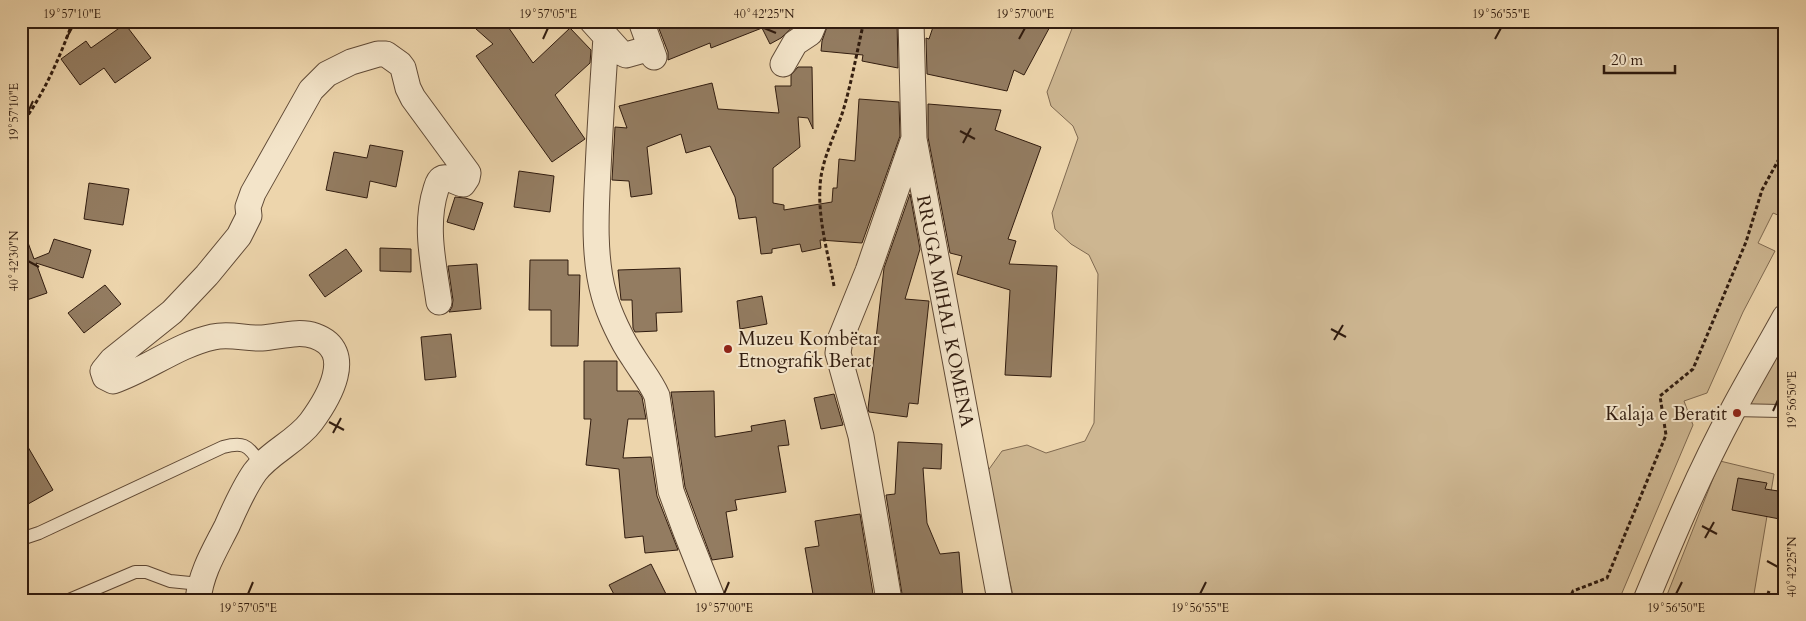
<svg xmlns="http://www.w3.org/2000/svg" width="1806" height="621" font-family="Cardo,serif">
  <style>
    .green { fill: #cdb691; stroke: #7f6950 }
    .building { fill: #937c61; stroke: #311c0f }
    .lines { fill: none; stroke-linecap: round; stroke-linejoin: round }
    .lane-casing { stroke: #604a36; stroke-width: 14 }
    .street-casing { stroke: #604a36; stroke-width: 27 }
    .path { stroke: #311c0f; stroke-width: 3; stroke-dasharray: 4 2.5; stroke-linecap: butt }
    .lane { stroke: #f3e4c9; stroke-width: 12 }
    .street { stroke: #f3e4c9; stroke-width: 25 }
    .ticks { fill: none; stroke: #311c0f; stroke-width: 2 }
    .poi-dot { fill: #8f2418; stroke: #f3e4c9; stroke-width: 2 }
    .labels { text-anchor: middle; stroke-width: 4; stroke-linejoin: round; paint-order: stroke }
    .street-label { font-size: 19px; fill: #311c0f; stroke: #f3e4c9 }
    .poi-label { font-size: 19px; fill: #311c0f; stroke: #f3e4c9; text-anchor: start }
    .neatline { fill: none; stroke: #311c0f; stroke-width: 2 }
    .ticks-label { font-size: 12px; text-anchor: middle; fill: #311c0f }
  </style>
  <rect width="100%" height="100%" fill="#edd5ac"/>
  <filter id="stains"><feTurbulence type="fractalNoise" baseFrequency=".004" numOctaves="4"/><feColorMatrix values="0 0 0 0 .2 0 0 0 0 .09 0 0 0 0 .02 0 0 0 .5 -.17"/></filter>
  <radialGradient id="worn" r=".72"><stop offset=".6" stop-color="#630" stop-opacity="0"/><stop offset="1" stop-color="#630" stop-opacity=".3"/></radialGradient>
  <path class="green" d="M1075,21H1785V218L1773,213L1758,243L1775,251L1743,312L1707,393L1684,401L1693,425L1619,600H1014L994,511L987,472L1002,451L1027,445L1046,453L1085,441L1094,423L1098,274L1089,255L1071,244L1055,229L1052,213L1078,138L1073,126L1051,106L1047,92Z
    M1785,331V404L1744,406Z
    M1720,461L1774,474L1753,600H1665Z"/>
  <path class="building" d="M467,21H504L533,63L570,28L591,50L590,63L555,95L585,139L552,162L476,56L493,44Z
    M656,21H799L781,38L770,44L762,28L711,48L710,43L668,60V52Z
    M829,21H897L898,68L862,61L863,55L821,51L822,41Z
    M935,21H1053L1024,75L1014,70L1007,91L927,74L926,38L929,39Z
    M125,24L151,58L115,83L104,68L80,85L61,59L86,41L91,48Z
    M798,67H812L813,129L808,118L798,117L800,147L773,168V203L784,205V210L832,202L833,188H837L839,159L855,161L859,99L899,102L900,136L862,243L820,240L821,248L802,252L800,244L772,249V253L761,254L756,217L739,219L735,197L710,146L686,153L681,134L647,147L652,194L631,197L629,181L612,180L615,127L627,128L619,106L712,83L718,109L779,113L775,86H791V75Z
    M928,104L1001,110L995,130L1041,147L1008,239L1016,241L1009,264L1057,266L1051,377L1005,375L1010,290L957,274L962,256L950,253L928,137Z
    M370,145L403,151L396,187L370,181L367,198L326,190L334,152L367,158Z
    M519,171L554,176L550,212L514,207Z
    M89,183L129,189L123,225L84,219Z
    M910,194L920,249L905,299L929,301L918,404L909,403L907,417L869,412L868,409L884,268Z
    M455,197L465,198L483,203L474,230L447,222Z
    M21,229H23L34,259L49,253L54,239L91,250L83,278L36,263L47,293L21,302Z
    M380,248L411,249V272L380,271Z
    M346,249L362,271L325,297L309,275Z
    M530,260H568V275H580L578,346H551V310H529Z
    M477,264L481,309L449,312L452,307L453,300L448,266Z
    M680,268L682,312L656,313L657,331L635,332L633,328L632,300H621L618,270Z
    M105,285L121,304L84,333L68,313Z
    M762,296L767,324L740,329L737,301Z
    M451,334L456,377L425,380L421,337Z
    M584,361H617V391H638L642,397L646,419H628L623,458L651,457L657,496L678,550L645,553L643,536L625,538L619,469L586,465L591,419H584Z
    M714,391L715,437L752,431L751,426L785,420L789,445L778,446L786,492L735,500L737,510L726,512L733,557L712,560L685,487L671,392Z
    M834,394L843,425L821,429L814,398Z
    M21,435L53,490L21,508Z
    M898,442L942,444L941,469L923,468L927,523L940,554L959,552L963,600H903L886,495L895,494Z
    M1738,478L1767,483L1765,489L1785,492V520L1732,510Z
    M860,514L874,600H814L805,548L819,546L815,521Z
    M651,564L669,600H617L609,585Z"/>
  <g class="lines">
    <defs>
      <path id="lane" d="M1733,410L1782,411L1785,413
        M21,539L39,533L223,447C242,442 248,444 259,462L264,463
        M69,600L135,572H146L170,581L200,584"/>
      <path id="street" d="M592,21L620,52L626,55L651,48
        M641,21L654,57
        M911,21L914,139L1000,600
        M606,37C603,81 600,126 598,170C596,209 593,257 604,295C609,314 622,341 633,357C641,370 651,382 657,396L671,491L686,532L713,600
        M783,64L795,43L810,33L815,21
        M198,600C201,572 215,550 227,526C235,508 243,489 255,472C270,452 296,442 311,422C328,399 357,351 315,336C298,330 279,337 262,338C246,339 230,333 213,337C177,345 148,369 113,381L105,377L103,371L112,360L172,312L207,275L239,236L249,216L248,207L253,193L311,90L327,74L351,62L378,54H386L400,64L403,68L408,88L413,98L468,173L467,178L463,184C456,183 447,175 441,179C438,181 437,186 436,189C424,226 434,266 439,302
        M889,600L861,436L838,353L840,340L868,271L913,141
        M1646,600C1673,535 1700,471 1733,410C1750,378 1768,348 1785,317"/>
    </defs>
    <use href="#lane" class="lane-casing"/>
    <use href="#street" class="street-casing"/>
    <path class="path" d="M21,125C44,94 60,57 73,21
      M834,286C828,253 818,220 820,187C821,160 835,136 843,111C852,81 857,51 864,21
      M754,359L786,362L815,357
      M1569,600L1573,591L1607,578L1666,435L1660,396L1693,369L1746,242L1762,190L1785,148
      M1766,600L1769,591"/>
    <use href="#lane" class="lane"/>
    <use href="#street" class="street"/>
  </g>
  <path class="ticks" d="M764,28L776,33M66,39L72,28M543,39L548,28M1019,39L1025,28M1495,39L1501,28M28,112L33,101M960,131L975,139M963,143L971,128M28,261L39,267M1331,329L1346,337M1334,340L1343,325M1773,411L1778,400M329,422L344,430M333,433L341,418M1702,526L1717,534M1705,538L1714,522M1767,561L1778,567M248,594L253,582M724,594L729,582M1200,594L1206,582M1676,594L1682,582"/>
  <g class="poi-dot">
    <circle cx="728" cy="349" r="5"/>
    <circle cx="1737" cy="413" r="5"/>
  </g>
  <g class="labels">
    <g class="street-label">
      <text transform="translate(946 311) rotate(79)" y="7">RRUGA MIHAL KOMENA</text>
    </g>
    <g class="poi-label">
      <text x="738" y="345">Muzeu Kombëtar<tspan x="738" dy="22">Etnografik Berat</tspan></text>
      <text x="1727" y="420" text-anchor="end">Kalaja e Beratit</text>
    </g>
  </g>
  <rect width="1806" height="621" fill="none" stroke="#edd5ac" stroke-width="55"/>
  <path d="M1604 65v8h71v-8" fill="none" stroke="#311c0f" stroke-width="2.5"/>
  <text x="1611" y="65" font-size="15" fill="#311c0f" stroke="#f3e4c9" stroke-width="4" paint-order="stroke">20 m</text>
  <rect x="28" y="28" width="1750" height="566" class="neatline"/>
  <g class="ticks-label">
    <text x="72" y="18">19°57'10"E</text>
    <text x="548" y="18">19°57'05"E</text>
    <text x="764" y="18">40°42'25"N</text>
    <text x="1025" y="18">19°57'00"E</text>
    <text x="1501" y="18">19°56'55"E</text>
    <text transform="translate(14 112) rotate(-90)" y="4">19°57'10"E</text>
    <text transform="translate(14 261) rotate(-90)" y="4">40°42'30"N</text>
    <text transform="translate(1792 400) rotate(-90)" y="4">19°56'50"E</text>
    <text transform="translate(1792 567) rotate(-90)" y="4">40°42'25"N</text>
    <text x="248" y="612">19°57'05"E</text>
    <text x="724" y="612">19°57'00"E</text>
    <text x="1200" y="612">19°56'55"E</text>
    <text x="1676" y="612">19°56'50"E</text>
  </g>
  <rect width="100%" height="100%" filter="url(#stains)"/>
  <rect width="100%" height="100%" fill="url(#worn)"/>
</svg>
